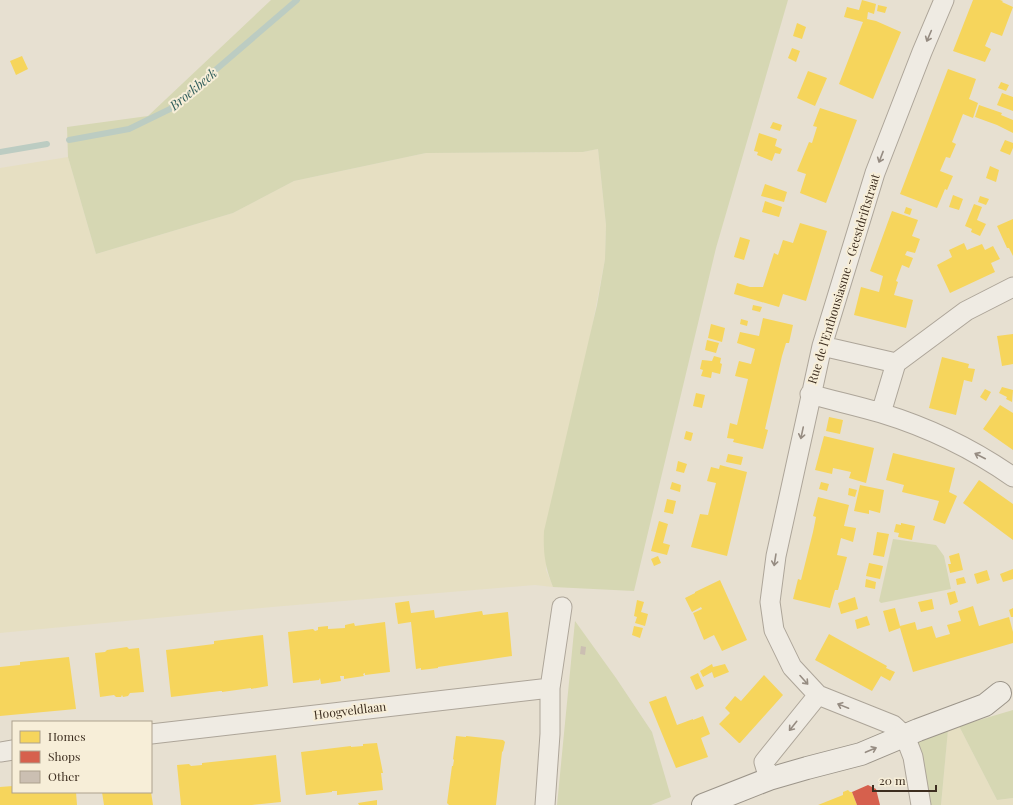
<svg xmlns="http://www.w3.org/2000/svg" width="1013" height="805" font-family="'Playfair Display',serif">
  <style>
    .farmland { fill: #e6dfc2 }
    .green { fill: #d6d7b3 }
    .homes { fill: #f6d55c }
    .shops { fill: #d6604d }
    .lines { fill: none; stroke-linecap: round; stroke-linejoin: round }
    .stream { stroke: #bcccc2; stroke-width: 6 }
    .building { fill: #cbbfb2 }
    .street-casing { stroke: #ada599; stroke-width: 21 }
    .secondary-casing { stroke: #9c958a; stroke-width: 24 }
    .street { stroke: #efebe3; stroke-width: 19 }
    .secondary { stroke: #efebe3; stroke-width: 22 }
    .oneway { stroke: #968c82 }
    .labels { text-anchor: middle; stroke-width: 4; stroke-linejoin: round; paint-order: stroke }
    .street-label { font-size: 12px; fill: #3d2e20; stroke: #f7eed8 }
    .water-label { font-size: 13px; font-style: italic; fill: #2f5d5a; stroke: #f7eed8 }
  </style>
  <rect width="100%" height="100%" fill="#e7e0d1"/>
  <path class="farmland" d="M598,149L606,225L605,259L546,570L553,587L535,585L272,607L0,633V168L68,157L96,254L233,213L294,181L426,153L583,152Z
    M959,726L997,800L1013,798V805H941L948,730Z"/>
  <path class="green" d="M271,0H788L716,248L634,591L553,587C545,566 543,553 544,531L597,305L605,259L606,225L598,149L583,152L426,153L294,181L233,213L96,254L68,157L67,127L148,116Z
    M893,539L936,545L944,556L951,589L881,603L879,601Z
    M575,621L616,678L652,732L671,797L651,805H557Z
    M1013,710V798L997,800L959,726Z
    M948,730L941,805H927L913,742Z"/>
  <path class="homes" d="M862,0L876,4L874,14L868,12L867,19L876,21L901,32L873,99L839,84L863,22L844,17L847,7L859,10Z
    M973,0H1000L1003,1L1002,2L1013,7L1002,36L991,32L985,46L991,49L985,62L953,51Z
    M878,5L887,7L885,13L877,11Z
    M797,23L806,27L802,39L793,36Z
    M792,48L800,51L796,62L788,58Z
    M22,56L28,69L16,75L10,61Z
    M948,69L976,79L969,99L978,103L973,118L963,114L952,142L956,144L950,158L946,157L940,171L953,176L947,190L945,189L937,208L900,194Z
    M808,71L827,78L815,106L797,98Z
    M1001,82L1009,85L1006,91L998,88Z
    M1002,93L1013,97V111L997,105Z
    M979,105L1002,113L1001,115L1013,120V133L997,125L975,117Z
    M820,108L857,120L826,203L800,193L806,174L797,171L809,142L812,143L817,127L813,126Z
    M773,122L782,125L780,131L770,128Z
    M759,133L777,139L775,146L782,149L780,154L775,153L772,161L757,155L758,152L754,151Z
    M1005,140L1013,143V148L1010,155L1000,151Z
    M990,166L999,170L996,182L986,178Z
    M765,184L787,192L784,202L761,196Z
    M953,195L963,199L959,210L949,207Z
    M980,196L989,199L986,205L978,202Z
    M765,201L782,207L779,217L762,212Z
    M974,204L982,207L977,220L986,224L980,236L971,232L972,229L965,226Z
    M906,207L912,209L910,215L904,213Z
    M892,211L918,220L912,236L920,239L915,253L907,251L905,255L913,258L909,268L902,265L896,281L898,282L894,295L913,300L906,328L854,315L861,287L879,292L883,276L870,271Z
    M1013,219V256L1009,248H1007L997,226Z
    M800,223L827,231L806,301L783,294L779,307L734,294L737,283L750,287H763L774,253L778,255L783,240L793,243Z
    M740,237L750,240L744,260L734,257Z
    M964,243L967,250L982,244L985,250L993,246L1000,259L991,263L995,272L950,293L937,265L952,257L949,250Z
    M753,305L762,307L760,312L752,310Z
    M763,318L793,325L789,343H786L782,356L765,429L768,430L763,449L733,442L734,439L727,438L730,423L737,425L748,379L735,376L739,361L751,364L755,349L737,343L740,332L759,336Z
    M741,319L748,321L747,326L740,324Z
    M711,324L725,328L722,342L708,338Z
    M1013,334V364L1002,366L997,336Z
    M707,340L719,343L716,353L705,350Z
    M714,356L721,358L720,363L722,364L720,374L712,372L711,378L701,376L703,370L700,369L702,360L712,361Z
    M942,357L969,364L968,368L975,369L972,382L964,380L956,415L929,408Z
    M1002,387L1013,390L1012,402L1006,399L1007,397L999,393Z
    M985,389L991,392L986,401L980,397Z
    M696,393L705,395L702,408L693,406Z
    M1000,405L1013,413V450L983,429Z
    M829,417L843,420L840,434L826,431Z
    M686,431L693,433L691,441L684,439Z
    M824,436L874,448L866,483L849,478L851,472L833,468L832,474L815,470Z
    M893,453L955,468L949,492L957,496L945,524L933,520L939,501L902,492L904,485L886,480Z
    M728,454L743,457L741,465L726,462Z
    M678,461L687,464L684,473L676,471Z
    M720,465L747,472L727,556L691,547L700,514L708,515L716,483L707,481L711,467L719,469Z
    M979,480L1013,504V540L963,503Z
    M672,482L681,485L680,492L670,489Z
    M821,482L829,484L827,491L819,489Z
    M860,485L884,490L880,513L869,510V514L854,511Z
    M849,488L857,490L855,497L848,495Z
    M818,497L849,505L844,526L856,528L853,542L841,538L837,555L847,557L838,590H835L830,608L793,599L798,579L801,580L813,532L816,517L813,516Z
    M667,499L676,501L673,514L664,512Z
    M659,521L668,524L663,543L670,545L667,555L651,551Z
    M901,523L915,526L912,540L898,537L899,533L894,532L896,524L901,525Z
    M877,532L889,534L884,557L873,555Z
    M959,553L963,570L950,573L948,564H951L949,556Z
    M658,556L661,563L654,566L651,559Z
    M869,563L883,566L880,579L866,576Z
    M1013,569V579L1003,582L1000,574Z
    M987,570L990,580L977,584L974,574Z
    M964,577L966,583L957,585L956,579Z
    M866,579L876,582L875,589L865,587Z
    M720,580L747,640L722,651L714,635L704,640L693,613L702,609L701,607L692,612L685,598L695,593V592Z
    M955,591L958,602L950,605L947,593Z
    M855,597L858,609L841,614L838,603Z
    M932,599L934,609L921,612L918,602Z
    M637,600L644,602L641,612L648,614L645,626L635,623L637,617L634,616Z
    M409,601L411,613L434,610L435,618L482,611L483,615L508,612L512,656L438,667V668L421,670V668L416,669L411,622L398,624L395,603Z
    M973,606L979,626L1009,617L1013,632V643L913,672L900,628L889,632L883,611L895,608L900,626L915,622L917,630L932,626L936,638L950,634L947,625L961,621L958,611Z
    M1013,608V617H1011L1009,610Z
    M867,616L870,625L857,629L855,620Z
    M385,622L390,672L365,675V673L363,674L364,676L344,679V676H340L341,681L321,684L320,678L319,680L293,683L288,632L313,629L315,631L318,630V627L328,626V629L345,628V625L354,623L355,626Z
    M634,626L643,628L640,638L632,635Z
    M829,634L887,666L886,668L895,672L890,681L881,676L872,691L815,660Z
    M263,635L268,686L251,689V688L222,692V691H220L171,697L166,650L214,644V641Z
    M127,647L129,649L139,648L144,692L130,693L128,696L123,697L122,695L121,697H116L114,695L100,697L95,653L105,652L107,650Z
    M69,657L76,709L0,716V667L20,665V662Z
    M712,664L713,667L725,664L729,672L714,678L712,672L703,677L700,671Z
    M698,673L704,686L696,690L690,677Z
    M764,675L783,695L740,743H739L719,724L730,713L725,708L735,696L741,701Z
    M666,696L677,725L693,719V720L703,716L710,734L701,738L708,757L676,768L649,702Z
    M456,736L466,737V736L503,740L505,742L503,751L502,752L496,805H449L447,803L452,766H453L454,760L453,759Z
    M377,743L383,773H381L383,790L337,795V791H332V792L306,795L301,752L351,746V747L363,746V744Z
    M276,755L281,802L252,805H181L177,765L189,764L191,766L202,765V763Z
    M13,786V792H76L77,805H0V787Z
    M848,790L850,792H852L857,805H818L843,795V792Z
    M102,792H151L153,805H104Z
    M377,800V805H359L358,803Z"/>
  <path class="shops" d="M868,785L876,789L880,805H857L852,792Z"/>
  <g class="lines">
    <path class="stream" d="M69,140L129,129L170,109L297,0
      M0,152L47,144"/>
  </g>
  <path class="building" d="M581,646L586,647L585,655L580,654Z"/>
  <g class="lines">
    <defs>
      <path id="street" d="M822,346L896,363
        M896,363L966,311L1013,287
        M810,394C834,401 858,406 881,413C927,427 973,449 1013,477
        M881,413L896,363
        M151,734L550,688
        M0,752L13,750
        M769,779L764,762L818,695
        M545,805L550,734V688L562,607
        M921,805L913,757L905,736L893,725L818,695L792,667L774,630L770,602L776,556L822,346L875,173L922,52L944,0"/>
      <path id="secondary" d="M703,805L769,779L807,768L861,754L918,730L985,705L1000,693"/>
    </defs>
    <use href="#street" class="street-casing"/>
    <use href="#secondary" class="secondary-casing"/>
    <use href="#street" class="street"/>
    <use href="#secondary" class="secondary"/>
  </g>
  <defs><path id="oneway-shaft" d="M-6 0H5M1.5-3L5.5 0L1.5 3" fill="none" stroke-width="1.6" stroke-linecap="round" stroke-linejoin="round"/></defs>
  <g class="oneway">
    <use href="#oneway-shaft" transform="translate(929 36) rotate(113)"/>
    <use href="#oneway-shaft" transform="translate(881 157) rotate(111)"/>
    <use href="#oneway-shaft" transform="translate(802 433) rotate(102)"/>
    <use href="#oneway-shaft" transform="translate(980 456) rotate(-153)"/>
    <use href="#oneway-shaft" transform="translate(775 560) rotate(99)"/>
    <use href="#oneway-shaft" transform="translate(804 680) rotate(48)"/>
    <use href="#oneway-shaft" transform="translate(843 706) rotate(-158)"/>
    <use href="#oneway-shaft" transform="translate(793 726) rotate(129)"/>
    <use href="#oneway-shaft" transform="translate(871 750) rotate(-23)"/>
  </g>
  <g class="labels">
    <g class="street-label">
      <text transform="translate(844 279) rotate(-73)" y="4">Rue de l'Enthousiasme - Geestdriftstraat</text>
      <text transform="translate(350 711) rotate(-7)" y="4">Hoogveldlaan</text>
    </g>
    <g class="water-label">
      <text transform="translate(193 89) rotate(-40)" y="5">Broekbeek</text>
    </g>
  </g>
  <rect x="12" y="721" width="140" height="72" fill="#f7eed8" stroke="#ada18e"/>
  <rect x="20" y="731" width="20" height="12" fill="#f6d55c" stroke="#ada18e"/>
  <text x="48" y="741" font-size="12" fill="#3d2e20">Homes</text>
  <rect x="20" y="751" width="20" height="12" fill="#d6604d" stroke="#ada18e"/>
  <text x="48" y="761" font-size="12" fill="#3d2e20">Shops</text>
  <rect x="20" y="771" width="20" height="12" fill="#cbbfb2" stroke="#ada18e"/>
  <text x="48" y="781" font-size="12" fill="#3d2e20">Other</text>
  <path d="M873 785v6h63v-6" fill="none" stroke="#3d2e20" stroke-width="2"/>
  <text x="879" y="785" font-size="12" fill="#3d2e20" stroke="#f7eed8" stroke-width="3" paint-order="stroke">20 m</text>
</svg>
